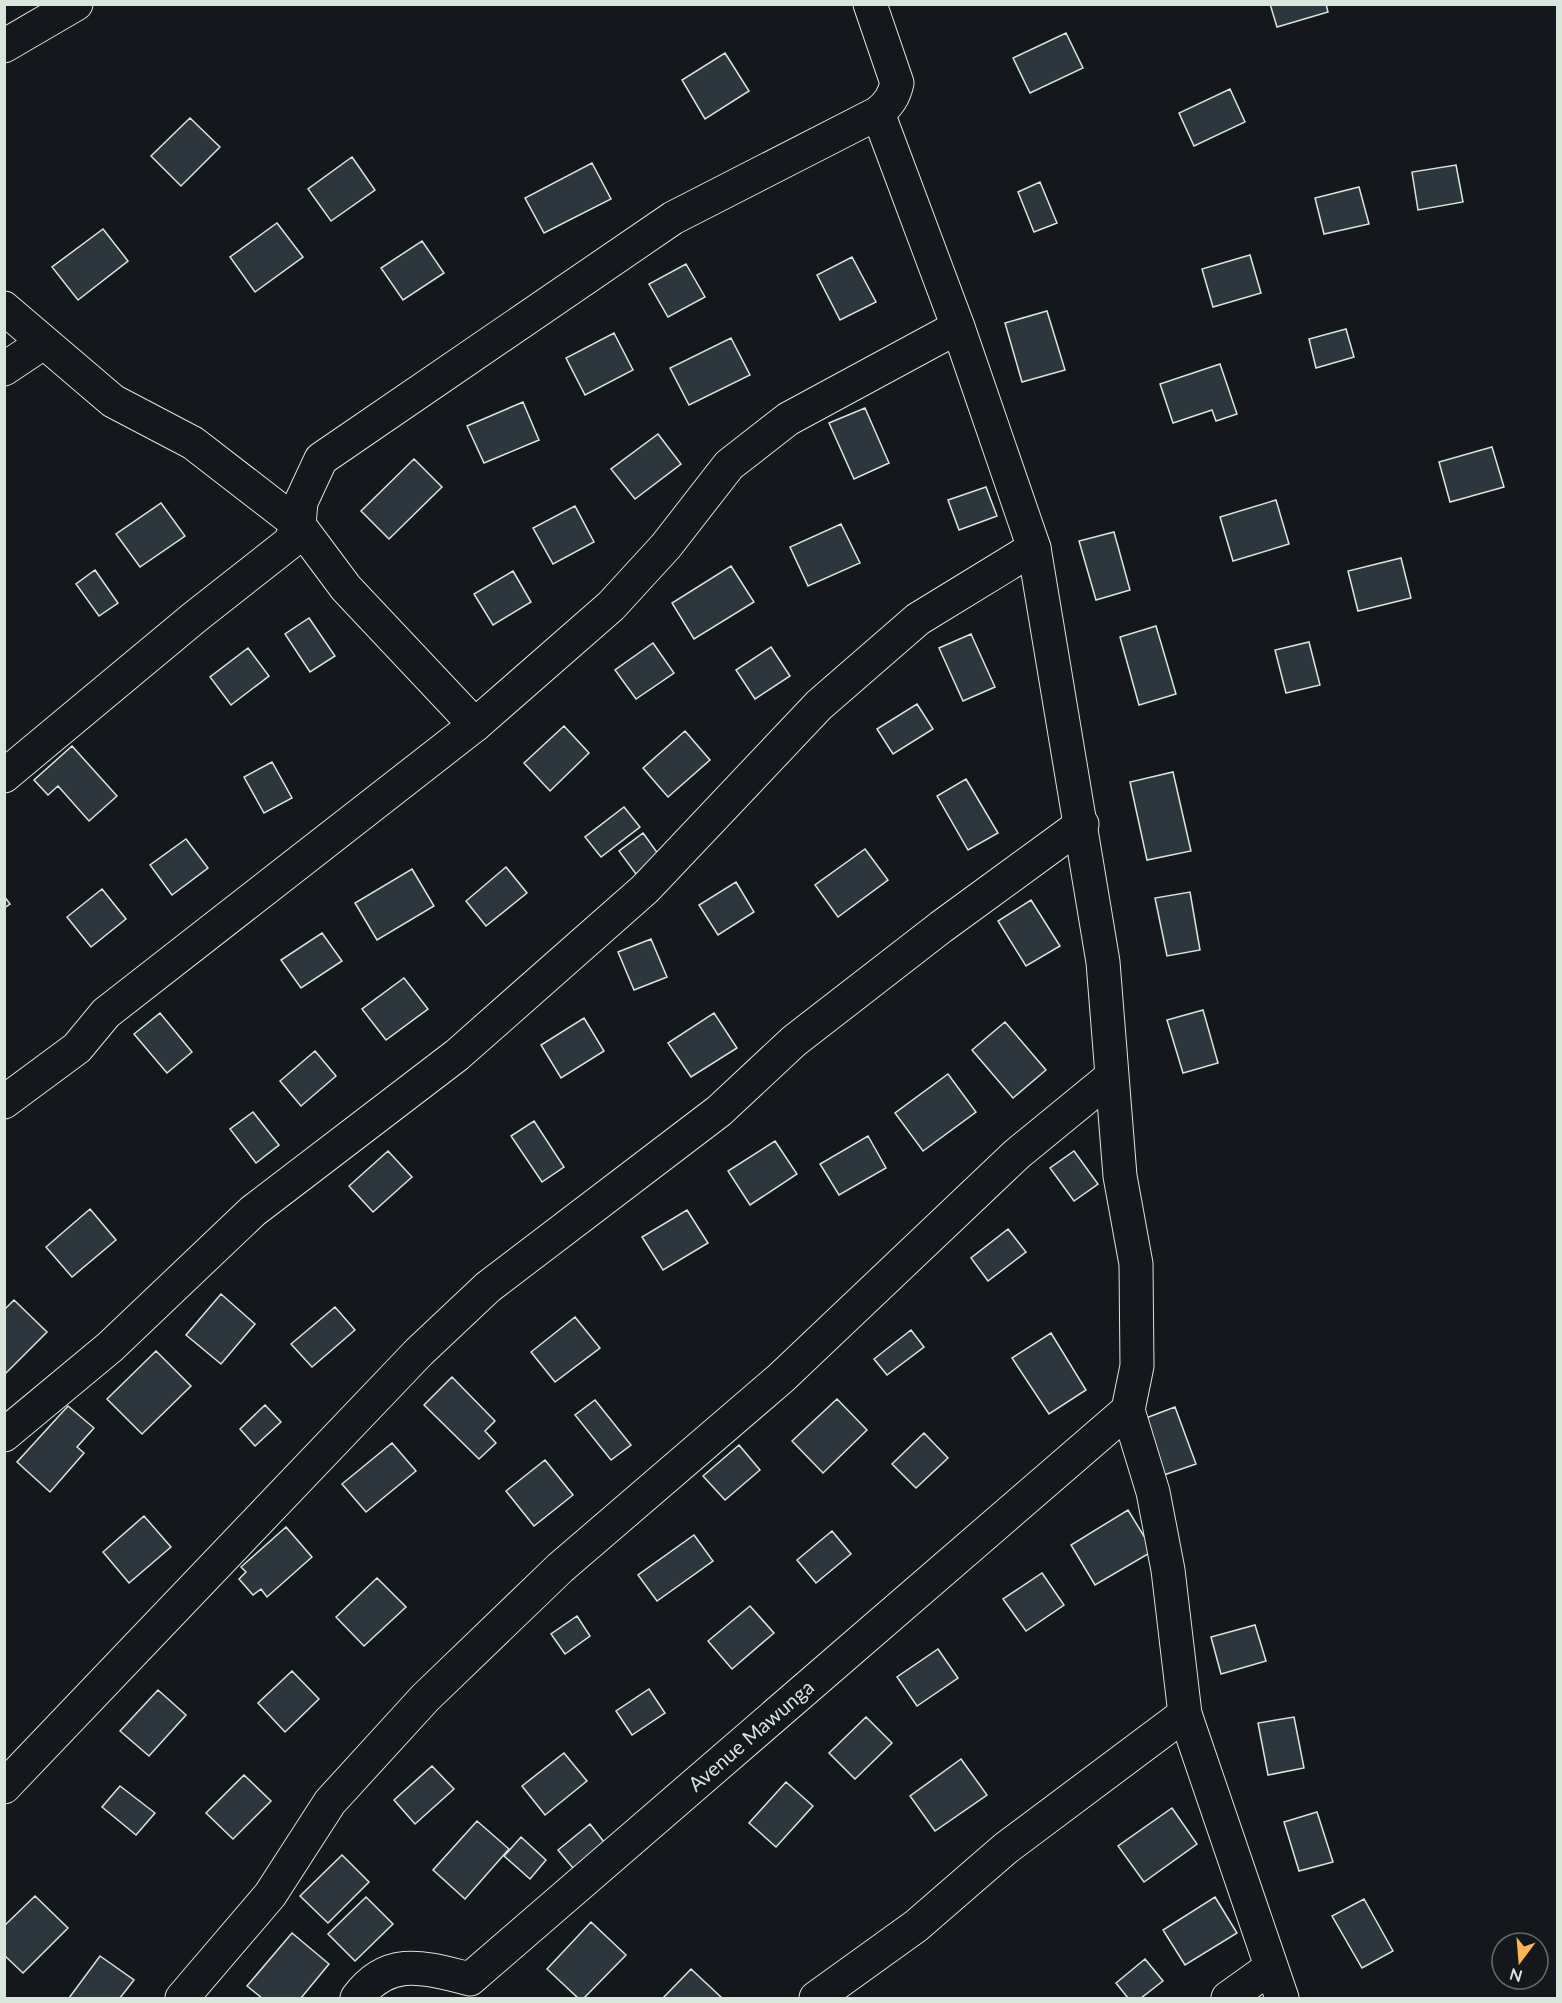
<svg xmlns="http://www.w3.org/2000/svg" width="1562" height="2003" font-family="Lato,sans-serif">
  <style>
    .building { fill: #2c363c; stroke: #d8e6dc; stroke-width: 1.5 }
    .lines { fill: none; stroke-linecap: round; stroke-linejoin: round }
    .minor-casing { stroke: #d8e6dc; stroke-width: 35 }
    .minor { stroke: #14181c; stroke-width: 33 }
    .labels { text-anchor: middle; stroke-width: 4.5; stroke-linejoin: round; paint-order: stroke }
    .street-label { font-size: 20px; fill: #d8e6dc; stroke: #14181c }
  </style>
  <rect width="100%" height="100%" fill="#14181c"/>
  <path class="building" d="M1270,4H1326L1328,12L1277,27Z
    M1066,33L1083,68L1030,93L1013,58Z
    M725,53L749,91L705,119L682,80Z
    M1230,89L1245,122L1194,146L1179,113Z
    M190,118L220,147L181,186L151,156Z
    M352,157L375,190L331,221L308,189Z
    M592,163L611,199L544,233L525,198Z
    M1456,165L1463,202L1418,210L1412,172Z
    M1040,182L1057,223L1034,232L1018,192Z
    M1359,187L1369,224L1324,234L1315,198Z
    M277,223L303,257L255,292L230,257Z
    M103,229L128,261L78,300L52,267Z
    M422,241L444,273L403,300L381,268Z
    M1250,255L1261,293L1213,307L1202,269Z
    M852,257L876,302L840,320L817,275Z
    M686,264L705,297L668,317L649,284Z
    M1047,311L1065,370L1022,382L1005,323Z
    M1346,329L1354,357L1316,368L1309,339Z
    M614,333L633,370L585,395L566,358Z
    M731,338L750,375L689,405L670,368Z
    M1220,364L1237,414L1216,421L1212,410L1173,423L1160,384Z
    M523,402L539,440L484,463L467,426Z
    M865,408L889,463L854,479L829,423Z
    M658,434L681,464L635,499L611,469Z
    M1492,447L1504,487L1450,502L1439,462Z
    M414,459L442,487L389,539L361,511Z
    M986,487L997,516L959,530L948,500Z
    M1276,500L1289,544L1233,561L1220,517Z
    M161,503L185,536L140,567L116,534Z
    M575,506L594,542L553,564L533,528Z
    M841,524L860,563L808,586L790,547Z
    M1114,532L1130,590L1096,600L1079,541Z
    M1401,558L1411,598L1358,611L1348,571Z
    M731,566L754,602L694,639L672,603Z
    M95,570L118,603L99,616L76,584Z
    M513,571L531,602L493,625L474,594Z
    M309,618L335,656L310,672L285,634Z
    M1156,626L1176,694L1139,705L1120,637Z
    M971,634L995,687L963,701L939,648Z
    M1309,642L1320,685L1286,693L1275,650Z
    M653,643L674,673L636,699L615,670Z
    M771,647L790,676L755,699L736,670Z
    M248,648L269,676L231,705L210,677Z
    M917,704L933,729L893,754L877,729Z
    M564,726L589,753L550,791L524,763Z
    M685,731L710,760L668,797L643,768Z
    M72,746L117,796L89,821L58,786L48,795L34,780Z
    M272,762L292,798L264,813L244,777Z
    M1173,772L1191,851L1147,860L1130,782Z
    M966,779L998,833L968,850L937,796Z
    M624,807L640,827L601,857L585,837Z
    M643,833L659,855L636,874L619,851Z
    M186,839L208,868L172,895L150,865Z
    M865,849L888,880L838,917L815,885Z
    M506,867L527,893L486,926L466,901Z
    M412,869L434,906L377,940L355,903Z
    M736,882L754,912L718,935L699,905Z
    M102,889L126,919L91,947L67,917Z
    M1190,892L1200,950L1167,956L1155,898Z
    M4,896L10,904L4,908Z
    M1031,900L1060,946L1026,966L998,921Z
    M322,933L342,961L301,988L281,960Z
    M651,939L667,977L634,990L618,952Z
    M404,978L428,1009L386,1040L362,1009Z
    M1203,1010L1218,1063L1183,1073L1167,1020Z
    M160,1013L192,1052L167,1073L134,1034Z
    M714,1013L737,1048L691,1077L668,1043Z
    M584,1018L604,1051L561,1078L541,1045Z
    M1005,1022L1046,1070L1013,1098L972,1050Z
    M315,1051L336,1076L301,1106L280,1081Z
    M948,1074L976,1112L923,1151L895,1113Z
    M253,1112L279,1145L256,1163L230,1129Z
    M534,1121L564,1167L542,1182L511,1136Z
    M868,1136L886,1168L839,1195L820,1164Z
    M775,1141L797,1174L750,1205L728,1171Z
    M388,1151L412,1177L373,1212L349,1186Z
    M1074,1151L1098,1184L1074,1201L1050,1168Z
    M90,1209L116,1240L72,1277L46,1247Z
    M687,1210L708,1243L663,1270L642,1237Z
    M1008,1229L1026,1252L988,1281L971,1258Z
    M221,1294L255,1324L221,1364L186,1335Z
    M14,1300L47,1332L4,1375V1310Z
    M335,1307L355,1330L312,1367L291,1344Z
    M575,1317L600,1348L555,1382L531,1352Z
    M911,1330L924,1347L887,1375L874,1359Z
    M1051,1333L1086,1390L1049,1414L1012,1358Z
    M156,1351L191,1386L142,1434L107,1399Z
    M452,1377L495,1421L485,1431L496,1443L479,1459L424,1405Z
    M837,1399L867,1430L823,1473L792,1441Z
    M595,1400L631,1445L611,1460L575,1415Z
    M265,1405L281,1422L255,1446L240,1429Z
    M68,1406L94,1428L77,1447L84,1453L50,1492L17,1462Z
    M1175,1407L1196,1464L1158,1477L1138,1421Z
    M924,1433L948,1458L916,1488L892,1464Z
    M392,1443L416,1471L366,1512L342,1484Z
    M739,1445L760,1470L725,1500L703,1476Z
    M545,1460L573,1495L534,1526L506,1491Z
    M1128,1510L1153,1551L1095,1585L1071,1545Z
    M144,1516L171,1547L129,1583L103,1552Z
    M286,1527L312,1557L267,1597L261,1589L253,1595L239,1579L246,1572L241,1567Z
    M832,1531L851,1554L816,1583L797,1560Z
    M694,1535L713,1561L657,1601L638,1575Z
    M1042,1573L1064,1605L1026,1631L1003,1599Z
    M377,1578L406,1607L364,1646L336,1617Z
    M750,1606L774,1633L732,1669L708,1641Z
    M577,1616L590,1636L565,1654L551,1634Z
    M1255,1625L1266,1661L1221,1674L1211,1637Z
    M938,1649L958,1678L917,1706L897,1677Z
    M292,1671L319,1699L285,1732L258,1703Z
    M649,1689L665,1713L632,1735L616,1711Z
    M158,1690L186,1715L149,1756L120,1731Z
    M866,1717L892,1743L855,1779L829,1753Z
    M1294,1717L1304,1768L1268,1775L1258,1723Z
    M564,1753L587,1781L545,1815L522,1786Z
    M961,1759L987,1795L935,1831L910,1796Z
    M432,1766L454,1789L415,1824L394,1800Z
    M244,1775L271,1801L233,1839L206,1813Z
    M786,1782L813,1806L776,1847L749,1823Z
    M120,1786L155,1813L136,1835L102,1807Z
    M1172,1808L1197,1844L1144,1882L1118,1846Z
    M1317,1812L1333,1862L1299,1871L1284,1822Z
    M477,1821L509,1849L465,1899L433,1870Z
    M590,1824L604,1842L573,1868L558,1850Z
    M521,1837L546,1860L530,1879L504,1856Z
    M342,1855L369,1882L328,1923L300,1896Z
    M35,1896L68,1928L23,1973L4,1955V1926Z
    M366,1897L393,1924L355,1961L328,1934Z
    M1215,1897L1237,1933L1185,1965L1163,1930Z
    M1364,1899L1393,1951L1362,1968L1332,1916Z
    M591,1922L626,1955L584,1998H578L547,1969Z
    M292,1933L329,1964L301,1998H262L247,1986Z
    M100,1956L134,1980L120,1998H69Z
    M1145,1959L1163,1981L1141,1998H1128L1116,1983Z
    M691,1969L722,1998H663Z"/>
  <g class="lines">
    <defs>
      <g id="minor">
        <path d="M4,46L76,4"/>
        <path d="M878,113L958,327L1034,548L1103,962L1120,1176L1136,1264L1137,1366L1128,1410L1153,1492L1168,1570L1185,1714L1282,1998"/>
        <path d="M4,308L113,401L193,443L299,525L346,588L475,725"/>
        <path d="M4,369L43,343"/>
        <path d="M4,776L195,617L289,543L299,525L301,502L321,459L673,218L878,113C889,104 894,96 897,83L870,4"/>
        <path d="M4,1102L77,1048L106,1013L475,725L611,606L666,546L729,465L788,419L958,327"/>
        <path d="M4,1435L110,1347L253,1211L457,1055L645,889L819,705L918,619L1034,548"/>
        <path d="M4,1787L419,1352L488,1287L719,1111L794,1041L941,927L1082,824"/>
        <path d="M182,1998L270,1895L330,1802L425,1698L560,1568L781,1378L1017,1154L1111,1077"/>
        <path id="s1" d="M357,1998C389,1955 425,1968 470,1979L1128,1410"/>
        <path d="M816,1998L916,1926L1006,1848L1185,1714"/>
        <path d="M1228,1998L1270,1968"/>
      </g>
    </defs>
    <use href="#minor" class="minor-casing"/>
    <use href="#minor" class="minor"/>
  </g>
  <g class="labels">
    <g class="street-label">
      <text dy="7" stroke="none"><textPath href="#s1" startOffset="496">Avenue Mawunga</textPath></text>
    </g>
  </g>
  <rect width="1562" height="2003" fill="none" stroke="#d8e6dc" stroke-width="12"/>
  <g transform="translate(1520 1961) rotate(196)"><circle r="28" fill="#14181c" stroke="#626a69" stroke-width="1.5"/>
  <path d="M0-4.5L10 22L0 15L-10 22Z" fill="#ffb74d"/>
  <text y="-9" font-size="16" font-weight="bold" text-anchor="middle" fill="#d8e6dc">N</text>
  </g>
</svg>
